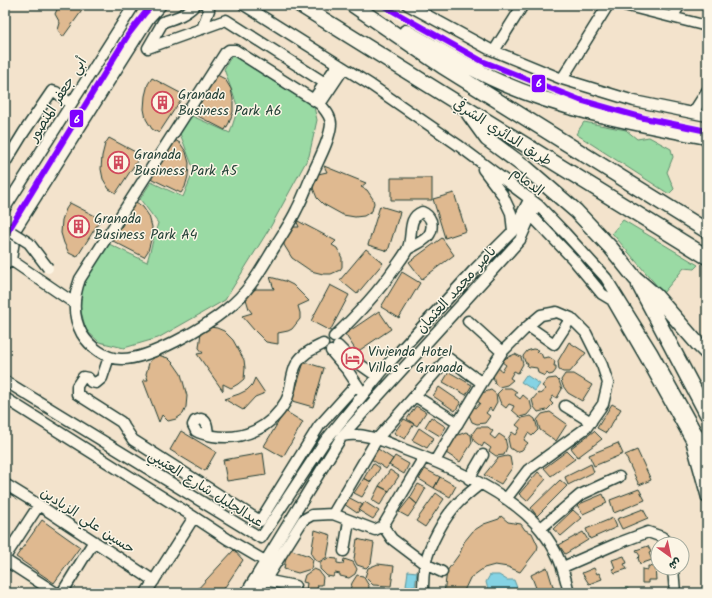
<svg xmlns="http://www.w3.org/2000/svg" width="712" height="598" font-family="Kalam,'Playpen Sans Arabic',sans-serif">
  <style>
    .green { fill: #9adaa4; stroke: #5c8c6c }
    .water { fill: #85d3e4; stroke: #5c979e }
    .building { fill: #dfb990; stroke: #1f3d34 }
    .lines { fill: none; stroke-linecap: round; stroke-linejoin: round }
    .minor-casing { stroke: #1f3d34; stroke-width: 13 }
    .highway-casing { stroke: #1f3d34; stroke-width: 17 }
    .minor { stroke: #fcf5e5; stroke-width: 10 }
    .highway { stroke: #fcf5e5; stroke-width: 14 }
    .minor-bridge-casing { stroke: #1f3d34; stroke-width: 13; stroke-linecap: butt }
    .minor-bridge { stroke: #fcf5e5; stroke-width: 10 }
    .metro-1-casing { stroke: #fcf5e5; stroke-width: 9 }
    .metro-1 { stroke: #7f00ff; stroke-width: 6 }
    .labels { text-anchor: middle; stroke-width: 3; stroke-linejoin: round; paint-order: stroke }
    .poi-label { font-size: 14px; fill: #1f3d34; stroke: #fcf5e5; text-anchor: start }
    .street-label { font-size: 14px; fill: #1f3d34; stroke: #fcf5e5 }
    .line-badge { stroke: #fcf5e5; stroke-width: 1.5 }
    .badge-label { font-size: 11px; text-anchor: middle; font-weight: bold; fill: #fff }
  </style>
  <rect width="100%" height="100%" fill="#f3e3cc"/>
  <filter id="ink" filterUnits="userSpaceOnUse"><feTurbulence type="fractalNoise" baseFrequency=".025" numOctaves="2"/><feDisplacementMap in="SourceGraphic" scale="8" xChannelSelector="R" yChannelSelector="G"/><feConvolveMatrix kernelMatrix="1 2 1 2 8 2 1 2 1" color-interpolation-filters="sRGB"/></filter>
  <g filter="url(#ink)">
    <path class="green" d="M232,55L314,107L317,120L309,156L271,226L225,300L158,338L124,348L99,342L86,330L79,304L80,291L88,274L109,244L147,262L158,223L140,199L151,182L183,197L194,170L179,131L192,116L230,133L238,108L224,69Z
      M584,122L626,130L637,139L649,137L671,149L673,157L667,172L674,189L669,194L576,134Z
      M623,220L698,265L694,269L684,268L663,293L612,233Z
      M628,588V593H610V589Z"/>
    <path class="water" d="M526,375L540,384L535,391L521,382Z
      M408,571L417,572L415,587L406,586Z
      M490,575H499L507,580H514L519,593H489L486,582Z"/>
    <path class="building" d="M59,5H86L63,37L58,30L60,23L55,14Z
      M217,75L225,79L231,89L233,99V112L229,123L225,130L194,114Z
      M152,78L184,95L159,133L152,129L146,119L144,109L145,96L148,84Z
      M109,138L141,155L116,193L109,189L103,179L101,169L102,156L105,144Z
      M173,139L180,143L186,152L189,163L188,176L185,187L181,193L150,178Z
      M324,166L366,183L361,187L367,190L373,199L374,203L372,211L364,216L355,217L343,215L323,204L317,198L313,188L314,180L318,174L327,172Z
      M391,178H432V200H391Z
      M454,193L466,231L445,238L433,199Z
      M136,202L143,207L149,216L152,227L151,240L148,251L144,257L113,241Z
      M70,203L101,219L77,257L69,253L64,243L61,233L62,220L66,209Z
      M380,206L400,212L388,251L368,245Z
      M296,220L336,241L332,245L337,248L342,258V267L340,270L331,274H323L311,271L292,258L284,245V241L290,227H299Z
      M442,238L454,255L422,279L409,262Z
      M366,249L383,263L357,294L340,280Z
      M402,272L420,283L399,318L381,307Z
      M270,277L285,281L293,285L309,301L298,306L300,313V319L292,329L288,331L278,333V344L266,342L254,330L242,316L252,313L249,309L246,299L250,292L256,289H274Z
      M330,285L349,295L330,331L311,321Z
      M379,311L391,329L357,352L345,334Z
      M210,327L217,328L224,331L233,340L244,360L245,368L244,379L238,384L231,388L223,384V391L197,354L203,353L199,348L201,332Z
      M569,342L586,353L570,372H563L559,370L558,361Z
      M533,349L538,350L536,352L541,353L543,358L549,357L555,361L554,366H556V370L553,374L549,375L547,373L545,376L538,373L537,368L530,367L527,366L528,364L525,362L523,356L527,351Z
      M515,354L521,357L523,364L518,373L514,371L510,378L513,380L507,385L499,387L495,384L493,375L498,368L502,371L506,365L502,362L506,358Z
      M158,355L168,358L174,364L181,374L187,396L186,407L183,414L176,419L168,421L162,415L159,422L143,380H148L146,374L149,363L151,360Z
      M304,362L324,368L313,407L292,401Z
      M449,372L472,385L466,395L443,382Z
      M565,374H574L592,385L582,401L568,393L563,386L561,380Z
      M255,378L265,393L255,397L243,410L224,399L239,394L247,390L252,385Z
      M556,378L559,381L562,389L557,398L553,396L550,401L553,404L547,410L538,412L534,407L532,400L538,393L540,394L546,389L542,386L548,379Z
      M439,387L461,402L455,411L433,396Z
      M503,388H511L517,392L515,395L520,399L523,395L530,401L532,409L527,415L520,417L512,410L514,406L509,404L506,408L501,404L497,394Z
      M491,390L496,394L497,402L492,411L490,408L486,413L490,416L485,423L477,424L472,422L469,415L473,406L476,408L480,403L477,401L482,393Z
      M612,404L621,409L606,433L597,428Z
      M416,406L426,412L417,426L407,419Z
      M285,411L303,422L283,457L264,446Z
      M550,412L567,424L556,441L540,430L537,420L542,414Z
      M531,416L535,419L538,430L532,436L528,433L524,440L528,443L522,450L516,452L510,448L508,439L512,432L516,435L520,428L516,425L522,418Z
      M431,417L446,427L440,436L425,427Z
      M404,419L414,424L405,439L394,433Z
      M477,427H488L493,431L490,435L495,439L499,434L505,438L507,447L504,455L496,456L489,451L491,448L484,443L482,447L474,441L472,434Z
      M419,428L434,438L427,448L412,440Z
      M181,431L216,452L205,471L170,450Z
      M594,431L602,439L578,457L571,448Z
      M466,432L471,435L472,443L460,462L446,453L456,436Z
      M618,443L623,454L594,466L589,455Z
      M378,449L393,459L386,469L371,459Z
      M637,450L651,480L639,485L625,455Z
      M567,451L575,459L551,476L544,468Z
      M263,453L266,475L227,481L223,460Z
      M395,456L409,464L404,474L389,465Z
      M507,456L510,457L512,468L501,484L484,475L498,458Z
      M373,463L380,468L371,482L364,478Z
      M591,464L594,472L568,485L565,477Z
      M425,469L440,477L434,488L419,479Z
      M390,470L399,476L389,491L379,486Z
      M538,472L546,479L527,501L519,494Z
      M440,477L456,486L450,497L434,488Z
      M364,478L371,482L362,497L354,493Z
      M560,480L567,486L537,516L531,508Z
      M418,484L426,488L417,504L410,498Z
      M379,486L389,491L380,505L372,500Z
      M639,489L645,500L614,513L610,500Z
      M436,493L444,499L425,527L416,521Z
      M603,494L607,503L583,514L577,505Z
      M348,497L363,505L357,513L344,504Z
      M410,498L417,504L408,517L399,512Z
      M365,502L379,511L373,519L358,510Z
      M643,509L648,518L622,529L617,519Z
      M573,510L582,518L561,536L553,529Z
      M501,516L508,522L521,524L525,530L532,533L538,546L537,550L520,572L508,567L495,565L484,568L470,578L463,593H444L447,571L460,553L464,542L473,531L484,524L499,519Z
      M613,518L617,527L590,539L586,529Z
      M42,520L80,547L54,583L16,557Z
      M315,530L331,535L327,557L319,562L315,560L311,554Z
      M583,532L588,540L565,554L559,545Z
      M357,539L374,543L371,563L366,568L357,565L354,559Z
      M648,546L651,552L649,553L652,560L640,564L638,558L640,556L636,550Z
      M289,549L309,556L313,560L311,569L298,573L284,569L287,551Z
      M234,550L243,560L221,593H194Z
      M624,556L627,563L624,564L627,569L615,573L612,569L615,568L612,560Z
      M328,558L337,559V563L343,564L344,559L353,562L357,569L355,574L349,578L340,576V574L335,573L333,577L327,576L320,569V563Z
      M378,564L394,566L391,586L373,585L365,577L368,568Z
      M648,566L655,567L656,580H648V583H642V569L648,570Z
      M547,567L555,593H538L531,575Z
      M594,568L597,574L599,573L602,579L589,584L582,573Z
      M314,569L319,571L323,577L322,585H318L316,592L320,593H302V590H306L307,583L303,582L305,575Z
      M357,575L363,576L369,586L368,593H349L352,583Z
      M580,590H588L589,593L594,591L595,593H581Z"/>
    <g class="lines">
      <defs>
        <path id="minor" d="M244,5L371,85L458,145L538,205L565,233L606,278L652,352L699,437L707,463
          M408,5L489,49L562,79L634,101L707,116
          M624,5L707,26
          M672,17L680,5
          M202,29L209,10L206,5
          M148,48L226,20L325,83
          M148,48L163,22C175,18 186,15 195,5
          M229,50H235L320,104C325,110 331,116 331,124C330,140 318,161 312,175C307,186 303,198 297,209C291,222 282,235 274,248C260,271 249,292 227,309C205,327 149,360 121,359C106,359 90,347 82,334C72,316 73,298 80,279L225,53Z
          M494,51L523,5
          M562,79L608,5
          M313,100L338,64
          M320,104L344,68
          M693,113L707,91
          M5,163L24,132L52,91L56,92L71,104
          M483,169L502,194L511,213L513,231
          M5,208L134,5
          M531,215L573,259L602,294L612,300L645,357L691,440L707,498
          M5,246L149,18L161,5
          M11,260L74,303
          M5,265L11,260L15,234
          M468,321L502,352
          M528,326L554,344L571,318
          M334,337C358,314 376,295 395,268C399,262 404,256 407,250C414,237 406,218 422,212C427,214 429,216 431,221C435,238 420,242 408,249
          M338,346L348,356L378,377
          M331,351L348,371L360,389
          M109,357L102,378L96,383L91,382L88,378L83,377L77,386V394L121,422L133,440L260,521L319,426L356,385
          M5,381L261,538L325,441L389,363L473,271L513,231L530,198
          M415,396L458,423
          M5,398L194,517L229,540L265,561
          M565,406L591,422
          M208,435C207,428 208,421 201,419L195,421L193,425L196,431C201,434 207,435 213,436C243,441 271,428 286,401C292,390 290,375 297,363C303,353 313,349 323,344
          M342,436C347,435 352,434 357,435C373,436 389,443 403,449C446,465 513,494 541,530C558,551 563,567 569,593
          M435,461L482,383L502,352L528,326L541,315L557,312L571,318L586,333L602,365L608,383L603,404L586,428L528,470L506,499
          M469,479L483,455
          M5,484L39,505L154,581
          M333,514L377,439L448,358L482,383
          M383,526L392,539L425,564L442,572
          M541,528L580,495L619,477
          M344,551L349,521
          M5,557L39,505
          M5,560L56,593
          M563,567L616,544L648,532L662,537L669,544
          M673,568L675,593
          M265,580L295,586
          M62,593L94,541
          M146,593L194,517
          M246,593L342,436L520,240L531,215L538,205
          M257,593L303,520L312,515L333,514L375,530L383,526L424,457
          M423,593C423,584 423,574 425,565C429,545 444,517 459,502C465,496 473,490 480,484"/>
        <path id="highway" d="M300,5L464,107L707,257
          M353,5L442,66L707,231
          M406,32C434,47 462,64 491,78C559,110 634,123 707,137
          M469,114L487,139L525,167L576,211L611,248L635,278L656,296L697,343L707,353
          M639,285L707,414"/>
      </defs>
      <use href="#minor" class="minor-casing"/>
      <use href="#highway" class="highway-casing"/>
      <use href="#minor" class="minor"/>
      <use href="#highway" class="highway"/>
      <defs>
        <path id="minor-bridge" d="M5,228L29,243L48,268"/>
      </defs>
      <use href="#minor-bridge" class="minor-bridge-casing"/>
      <use href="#minor-bridge" class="minor-bridge"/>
      <defs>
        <path id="metro-1" d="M382,5L482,61L580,100L644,118L707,131
          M5,236L128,35L145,13L153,5"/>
      </defs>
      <use href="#metro-1" class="metro-1-casing"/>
      <use href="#metro-1" class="metro-1"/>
    </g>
  </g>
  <defs>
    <symbol id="building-ring" viewBox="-11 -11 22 22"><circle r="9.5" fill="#fcf5e5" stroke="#d1495b" stroke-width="1.5"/><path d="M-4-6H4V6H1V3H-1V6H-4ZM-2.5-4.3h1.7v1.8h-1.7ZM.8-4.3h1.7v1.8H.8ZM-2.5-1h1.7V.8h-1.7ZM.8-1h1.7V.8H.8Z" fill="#d1495b"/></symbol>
    <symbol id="hotel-ring" viewBox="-11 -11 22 22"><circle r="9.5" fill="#fcf5e5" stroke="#d1495b" stroke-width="1.5"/><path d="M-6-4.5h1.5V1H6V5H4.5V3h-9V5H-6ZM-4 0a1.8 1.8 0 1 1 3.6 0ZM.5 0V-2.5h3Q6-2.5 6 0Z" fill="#d1495b"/></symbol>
  </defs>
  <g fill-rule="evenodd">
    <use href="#building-ring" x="150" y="90" width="25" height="25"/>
    <use href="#building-ring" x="106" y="150" width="25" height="25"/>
    <use href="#building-ring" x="66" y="214" width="25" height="25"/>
    <use href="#hotel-ring" x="340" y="346" width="25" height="25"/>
  </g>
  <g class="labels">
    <g class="poi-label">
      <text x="178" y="99">Granada<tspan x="178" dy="16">Business Park A6</tspan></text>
      <text x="134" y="159">Granada<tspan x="134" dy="16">Business Park A5</tspan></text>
      <text x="94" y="223">Granada<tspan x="94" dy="16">Business Park A4</tspan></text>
      <text x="368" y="356">Vivienda Hotel<tspan x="368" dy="16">Villas - Granada</tspan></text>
    </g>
    <g class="street-label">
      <text transform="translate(57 99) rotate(-58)" y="5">أبي جعفر المنصور</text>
      <text transform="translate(503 132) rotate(32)" y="5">طريق الدائري الشرقي</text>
      <text transform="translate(528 181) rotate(38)" y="5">الدمام</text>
      <text transform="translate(456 289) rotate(-48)" y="5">ناصر محمد العثمان</text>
      <text transform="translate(206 488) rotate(32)" y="5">عبدالجليل شارع العتيبي</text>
      <text transform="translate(88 520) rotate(33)" y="5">حسين علي الزبادين</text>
    </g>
  </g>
  <g class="line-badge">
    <rect x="531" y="74" width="15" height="19" rx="4" fill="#7f00ff"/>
    <rect x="69" y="109" width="15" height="19" rx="4" fill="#7f00ff"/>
  </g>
  <g class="badge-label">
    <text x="539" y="87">6</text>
    <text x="77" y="123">6</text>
  </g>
  <rect width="712" height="598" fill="none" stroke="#fcf5e5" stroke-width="20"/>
  <rect x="10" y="10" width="692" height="578" fill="none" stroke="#1f3d34" stroke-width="1.5" filter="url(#ink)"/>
  <g transform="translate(670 556) rotate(147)"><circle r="19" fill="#fcf5e5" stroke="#a4ab9e"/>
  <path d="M0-3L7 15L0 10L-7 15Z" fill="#d1495b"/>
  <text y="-6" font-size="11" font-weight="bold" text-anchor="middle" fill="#1f3d34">ش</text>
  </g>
</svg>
